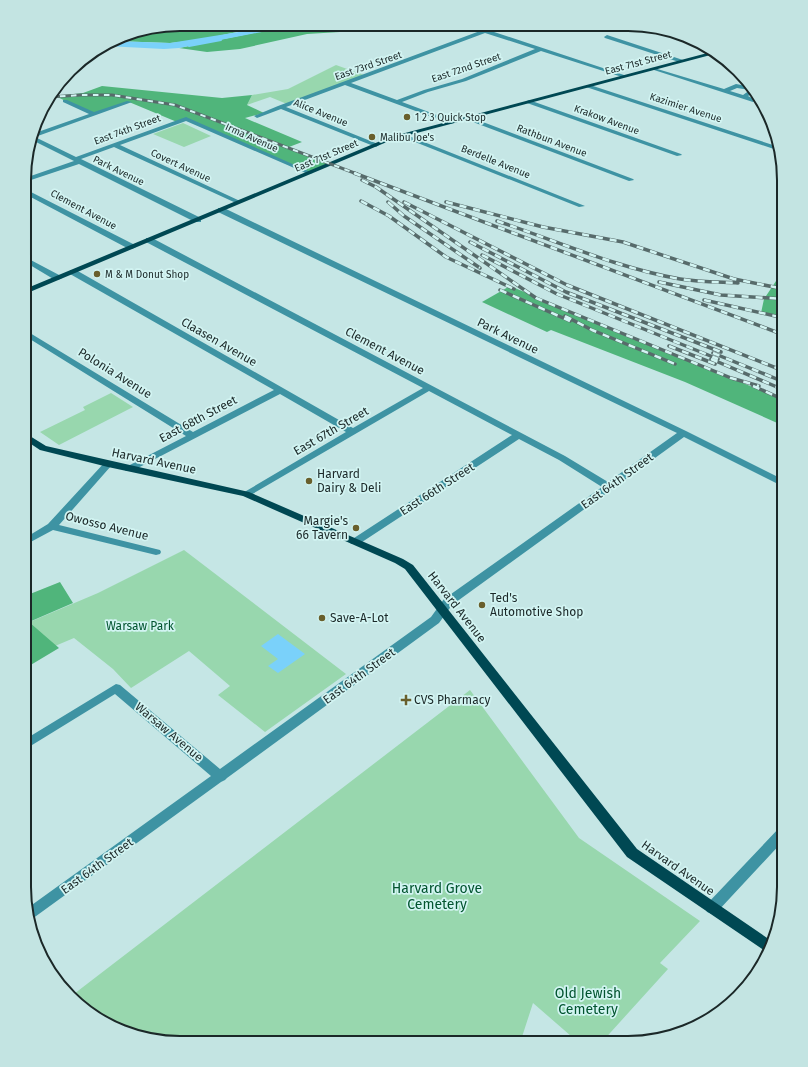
<svg xmlns="http://www.w3.org/2000/svg" width="808" height="1067" font-family="'Fira Sans',sans-serif">
  <style>
    .green { fill: #98d7ae }
    .forest { fill: #50b57b }
    .water { fill: #7ad1fa }
    .lines { fill: none; stroke-linecap: round; stroke-linejoin: round }
    .stream { stroke: #7ad1fa; stroke-width: 2 }
    .minor { fill: #3e93a3; fill-rule: evenodd }
    .major { fill: #004853; fill-rule: evenodd }
    .rail-far2-casing { stroke: #576b6b; stroke-width: 3 }
    .rail-far1-casing { stroke: #576b6b; stroke-width: 3.5 }
    .rail-casing { stroke: #576b6b; stroke-width: 4.5 }
    .rail-far2 { stroke: #d2f4f2; stroke-width: 2; stroke-dasharray: 5.5; stroke-linecap: butt }
    .rail-far1 { stroke: #d2f4f2; stroke-width: 2.5; stroke-dasharray: 7; stroke-linecap: butt }
    .rail { stroke: #d2f4f2; stroke-width: 3; stroke-dasharray: 9; stroke-linecap: butt }
    .poi-dot { fill: #695f2c; stroke: #d2f4f2; stroke-width: 1.5 }
    .labels { text-anchor: middle; stroke-width: 3.5; stroke-linejoin: round; paint-order: stroke }
    .far-street-label { font-size: 10px; fill: #1b2828; stroke: #d2f4f2 }
    .far-poi-label { font-size: 10px; fill: #1b2828; stroke: #d2f4f2; text-anchor: start }
    .street-label { font-size: 12px; fill: #1b2828; stroke: #d2f4f2 }
    .poi-label { font-size: 12px; fill: #1b2828; stroke: #d2f4f2; text-anchor: start }
    .park-label { font-size: 12px; fill: #02542f; stroke: #d2f4f2 }
    .near-park-label { font-size: 14px; fill: #02542f; stroke: #d2f4f2 }
    .rim { fill: none; stroke: #1b2828; stroke-width: 2 }
  </style>
  <rect width="100%" height="100%" fill="#c5e6e5"/>
  <path class="green" d="M336,65L364,75L287,104L270,97L247,105L252,95L288,89Z
    M183,123L211,136L184,147L153,134Z
    M111,393L133,407L59,445L40,432L85,410L83,407Z
    M184,550L346,674L265,732L218,695L230,686L189,651L131,688L113,669L74,638L55,646L25,624L98,593Z
    M470,690L579,838L700,921L660,963L668,969L601,1043H579L533,1003L520,1043L160,1042L93,1017L70,997Z"/>
  <path class="forest" d="M180,24H289V25L256,28L199,40L170,43L114,41L130,32Z
    M298,24L430,25L423,27L307,34L240,49L207,52L179,48Z
    M102,86L222,98L252,95L247,105L264,113L245,118L302,142L289,147L331,164L310,173L186,119L177,122L129,102L94,114L55,96L83,93Z
    M784,269V318L761,313L764,299Z
    M510,286L784,400V426L685,382L551,330L547,332L482,302Z
    M60,582L73,603L29,622L59,648L24,669L25,596Z"/>
  <path class="water" d="M289,24L298,25L179,48L164,49L106,46L114,41L170,43Z
    M278,634L305,654L278,673L268,666L278,659L261,646Z"/>
  <g class="lines">
    <path class="stream" d="M189,46L221,40"/>
    <path class="minor" d="M463,25H471L488,30L627,76L622,77L541,51L466,81L428,92L402,102L453,121V123L451,124L345,85L286,107L378,144L379,145L376,147L281,109L257,118L254,116L278,106L480,31ZM485,33L535,49L462,79L424,90L397,100L351,83Z
      M607,35L683,60L684,61L679,62L605,38L604,37Z
      M654,68L724,89L736,84L752,87L755,92L748,96L756,100L753,102L654,70ZM737,88L750,90L743,95L730,91Z
      M586,85H590L776,146L777,150L586,87Z
      M63,100H67L94,112L127,101L132,102L35,137L76,157L186,117L313,173L308,174L186,121L120,145L240,201V203H236L114,147L81,159L201,218V222H195L79,164L25,182V178L74,161L32,140L35,133L89,114L63,102Z
      M529,100L681,154L682,155L677,156L527,103V101Z
      M467,116L633,179L634,180L629,181L465,119V117Z
      M400,134H404L585,206L579,207L400,136Z
      M25,189L135,245L136,247L132,249H129L25,194Z
      M218,208H224L686,431L784,480V487L684,437L452,605L439,623L227,778L225,780L221,782L32,919L29,907L211,776L115,694L24,750V740L116,684L120,685L220,769L431,617L444,599L602,487L559,460L519,439L359,544H351L350,542L351,540L512,435L429,391L249,496H243L241,494L346,432L280,394L132,471H126L124,469L126,467L186,436L25,336V330L193,432L274,390L70,274V270H76L353,428L423,388L146,242V238H152L565,456L608,482L677,433L218,212Z
      M25,257L61,276L62,278L58,280H55L25,262Z
      M108,461L111,462L113,464L111,466L59,525L160,550L161,552L160,554L156,555L53,530L25,545V538L48,524L105,462Z
      M784,826V840L717,912L712,914L707,912L705,908L707,904L780,827Z"/>
    <path class="major" d="M715,51L718,53L394,139L25,294V289L390,137Z
      M25,433L46,446L249,492L403,559L413,565L637,849L773,942L768,953L627,857L405,569L395,563L243,496L108,467L40,450L25,440Z"/>
    <defs>
      <path id="rail-far2" d="M636,25L651,26
        M49,97L81,95H112L175,105L357,174"/>
      <path id="rail-far1" d="M354,173L784,335
        M362,180L376,187L536,298L731,378L759,386
        M361,201L389,216L446,257L514,289
        M388,202L404,216L480,268
        M404,202L567,285L784,371
        M446,202L543,227L623,242L734,279L784,289
        M497,221C557,241 617,268 680,279C699,282 719,282 738,283
        M470,242L566,292L721,352
        M482,255L557,294L718,359
        M659,282L721,295L784,299
        M500,290L570,321
        M704,300L784,318
        M565,316L592,330L675,364
        M669,346L715,364
        M713,353L784,382
        M711,359L784,390
        M753,386L780,398"/>
      <path id="rail" d="M778,397L784,400"/>
    </defs>
    <use href="#rail-far2" class="rail-far2-casing"/>
    <use href="#rail-far1" class="rail-far1-casing"/>
    <use href="#rail" class="rail-casing"/>
    <use href="#rail-far2" class="rail-far2"/>
    <use href="#rail-far1" class="rail-far1"/>
    <use href="#rail" class="rail"/>
  </g>
  <g class="poi-dot">
    <circle cx="407" cy="117" r="4"/>
    <circle cx="372" cy="137" r="4"/>
    <circle cx="97" cy="274" r="4"/>
    <circle cx="309" cy="481" r="4"/>
    <circle cx="356" cy="528" r="4"/>
    <circle cx="482" cy="605" r="4"/>
    <circle cx="322" cy="618" r="4"/>
    <path d="M404 694h4v4h4v4h-4v4h-4v-4h-4v-4h4z"/>
  </g>
  <g class="labels">
    <g class="far-street-label">
      <text transform="translate(638 62) rotate(-15)" y="4">East 71st Street</text>
      <text transform="translate(368 65) rotate(-19)" y="4">East 73rd Street</text>
      <text transform="translate(466 67) rotate(-19)" y="4">East 72nd Street</text>
      <text transform="translate(686 107) rotate(18)" y="4">Kazimier Avenue</text>
      <text transform="translate(321 112) rotate(22)" y="4">Alice Avenue</text>
      <text transform="translate(607 119) rotate(20)" y="4">Krakow Avenue</text>
      <text transform="translate(127 129) rotate(-20)" y="4">East 74th Street</text>
      <text transform="translate(252 137) rotate(24)" y="4">Irma Avenue</text>
      <text transform="translate(552 140) rotate(21)" y="4">Rathbun Avenue</text>
      <text transform="translate(326 155) rotate(-23)" y="4">East 71st Street</text>
      <text transform="translate(496 161) rotate(22)" y="4">Berdelle Avenue</text>
      <text transform="translate(181 165) rotate(25)" y="4">Covert Avenue</text>
      <text transform="translate(119 170) rotate(26)" y="4">Park Avenue</text>
      <text transform="translate(84 209) rotate(28)" y="4">Clement Avenue</text>
    </g>
    <g class="far-poi-label">
      <text x="415" y="121">1 2 3 Quick Stop</text>
      <text x="380" y="141">Malibu Joe's</text>
      <text x="105" y="278">M &amp; M Donut Shop</text>
    </g>
    <g class="street-label">
      <text transform="translate(508 336) rotate(26)" y="4">Park Avenue</text>
      <text transform="translate(219 342) rotate(30)" y="4">Claasen Avenue</text>
      <text transform="translate(385 351) rotate(28)" y="4">Clement Avenue</text>
      <text transform="translate(115 373) rotate(32)" y="4">Polonia Avenue</text>
      <text transform="translate(198 419) rotate(-28)" y="4">East 68th Street</text>
      <text transform="translate(331 431) rotate(-30)" y="4">East 67th Street</text>
      <text transform="translate(154 461) rotate(12)" y="4">Harvard Avenue</text>
      <text transform="translate(617 481) rotate(-36)" y="4">East 64th Street</text>
      <text transform="translate(437 489) rotate(-33)" y="4">East 66th Street</text>
      <text transform="translate(107 526) rotate(14)" y="4">Owosso Avenue</text>
      <text transform="translate(457 607) rotate(52)" y="4">Harvard Avenue</text>
      <text transform="translate(359 676) rotate(-36)" y="4">East 64th Street</text>
      <text transform="translate(169 732) rotate(40)" y="4">Warsaw Avenue</text>
      <text transform="translate(97 866) rotate(-36)" y="4">East 64th Street</text>
      <text transform="translate(678 868) rotate(35)" y="4">Harvard Avenue</text>
    </g>
    <g class="poi-label">
      <text x="317" y="478">Harvard<tspan x="317" dy="14">Dairy &amp; Deli</tspan></text>
      <text x="348" y="525" text-anchor="end">Margie's<tspan x="348" dy="14">66 Tavern</tspan></text>
      <text x="490" y="602">Ted's<tspan x="490" dy="14">Automotive Shop</tspan></text>
      <text x="330" y="622">Save-A-Lot</text>
      <text x="414" y="704">CVS Pharmacy</text>
    </g>
    <g class="park-label">
      <text x="140" y="630">Warsaw Park</text>
    </g>
    <g class="near-park-label">
      <text x="437" y="893">Harvard Grove<tspan x="437" dy="16">Cemetery</tspan></text>
      <text x="588" y="998">Old Jewish<tspan x="588" dy="16">Cemetery</tspan></text>
    </g>
  </g>
  <path d="M0 0H808V1067H0ZM180 31H628A149 149 0 0 1 777 180V887A149 149 0 0 1 628 1036H180A149 149 0 0 1 31 887V180A149 149 0 0 1 180 31Z" fill="#c3e4e2" fill-rule="evenodd"/>
  <path class="rim" d="M180 31H628A149 149 0 0 1 777 180V887A149 149 0 0 1 628 1036H180A149 149 0 0 1 31 887V180A149 149 0 0 1 180 31Z"/>
</svg>
